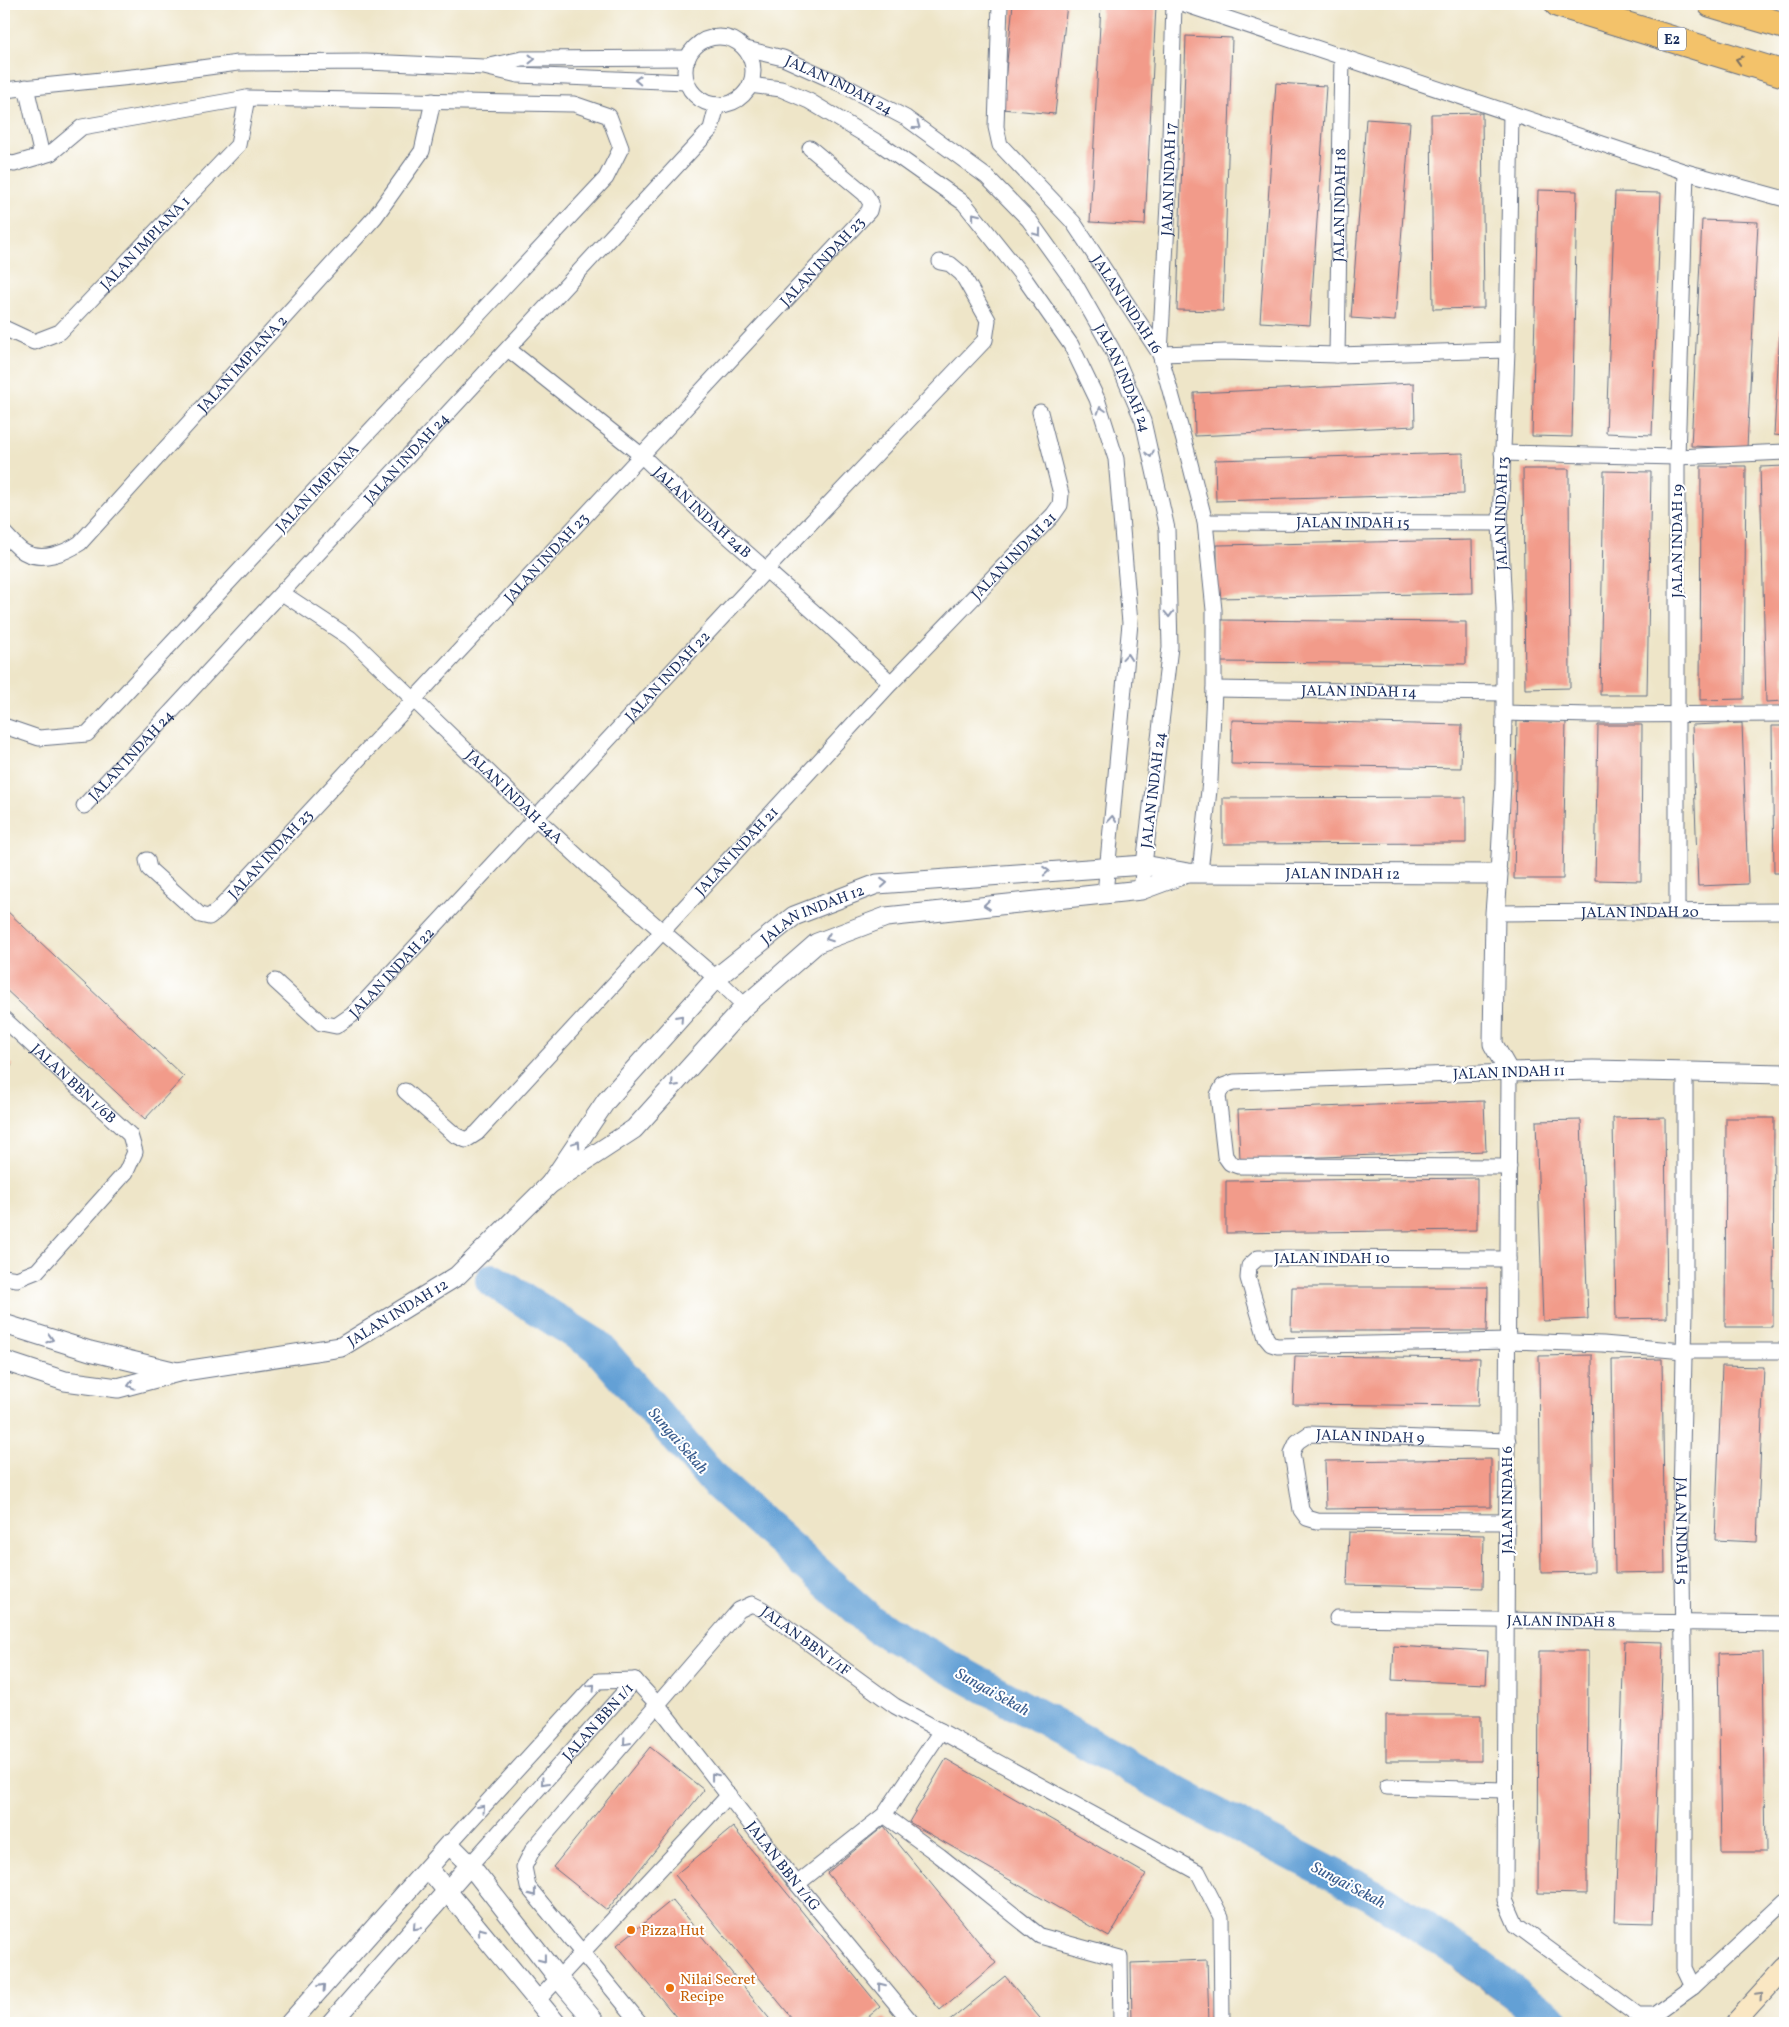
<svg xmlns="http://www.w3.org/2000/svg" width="1789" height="2027" font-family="Vollkorn,serif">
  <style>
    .water { fill: url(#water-ripples); stroke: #40689a }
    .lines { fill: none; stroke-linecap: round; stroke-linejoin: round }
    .river { stroke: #64a0d5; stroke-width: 34 }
    .building { fill: #f29b8a }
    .minor-casing { stroke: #656f83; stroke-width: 17 }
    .tertiary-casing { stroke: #656f83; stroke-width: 21 }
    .secondary-casing { stroke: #656f83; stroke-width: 23 }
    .motorway-casing { stroke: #656f83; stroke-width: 28 }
    .minor { stroke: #fff; stroke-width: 15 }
    .tertiary { stroke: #fff; stroke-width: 19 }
    .secondary { stroke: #fae7c3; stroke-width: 21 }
    .motorway { stroke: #f3c26a; stroke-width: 26 }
    .oneway { stroke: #8d97ae }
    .oneway2 { stroke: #7c7163 }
    .oneway3 { stroke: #8a8b90 }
    .food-dot { fill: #e8710a; stroke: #fff; stroke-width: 2 }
    .labels { text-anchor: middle; stroke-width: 4; stroke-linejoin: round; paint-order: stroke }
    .shield { fill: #fff; stroke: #5f6d8e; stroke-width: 1 }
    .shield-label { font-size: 14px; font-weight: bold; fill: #1b2f5e }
    .street-label { font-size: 15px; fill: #1b2f5e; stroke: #fff }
    .food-label { font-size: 15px; fill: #c56008; stroke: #fff; text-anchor: start }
    .water-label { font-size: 16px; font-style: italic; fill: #385c8e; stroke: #fff }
  </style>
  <defs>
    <pattern id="water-ripples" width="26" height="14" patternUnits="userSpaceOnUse" patternTransform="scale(1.25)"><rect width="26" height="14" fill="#64a0d5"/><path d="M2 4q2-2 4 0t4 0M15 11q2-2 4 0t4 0" fill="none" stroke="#5283b0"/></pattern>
  </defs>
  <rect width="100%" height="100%" fill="#fff"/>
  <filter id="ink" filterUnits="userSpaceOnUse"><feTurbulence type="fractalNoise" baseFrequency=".02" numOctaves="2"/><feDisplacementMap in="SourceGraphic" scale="10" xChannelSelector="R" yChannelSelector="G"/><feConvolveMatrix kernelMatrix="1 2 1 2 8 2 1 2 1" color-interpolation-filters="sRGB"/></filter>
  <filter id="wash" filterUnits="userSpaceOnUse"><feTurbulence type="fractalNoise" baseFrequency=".0096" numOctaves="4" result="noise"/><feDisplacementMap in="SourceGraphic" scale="20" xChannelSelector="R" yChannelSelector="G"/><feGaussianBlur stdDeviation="1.12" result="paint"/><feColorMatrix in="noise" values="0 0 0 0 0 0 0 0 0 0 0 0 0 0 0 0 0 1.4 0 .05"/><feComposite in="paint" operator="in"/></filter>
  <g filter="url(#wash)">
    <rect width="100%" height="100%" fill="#eee5c8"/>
    <path class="water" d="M1472,1950L1575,2023H1528L1454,1969Z"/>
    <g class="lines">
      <path class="river" d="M492,1280L597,1346L716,1482L877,1627L1208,1810L1378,1898L1478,1964L1554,2023"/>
    </g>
    <g id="blocks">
      <path class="building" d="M1013,4H1067L1055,114L1002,109Z
        M1101,4L1156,6L1145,225L1090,222Z
        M1186,36L1232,38L1223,311L1177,310Z
        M1276,83L1326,86L1310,325L1260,322Z
        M1482,113L1484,308L1433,309L1431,114Z
        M1366,119L1410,122L1395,321L1351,318Z
        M1538,190L1577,191L1572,437L1532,436Z
        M1615,192L1661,193L1652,435L1606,433Z
        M1702,220L1758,222L1747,448L1691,446Z
        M1784,261H1785V436L1774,435Z
        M1414,383L1415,426L1195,436L1194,393Z
        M1463,453L1464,494L1216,501L1215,460Z
        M1701,466H1746L1744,699L1700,700Z
        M1785,466V701L1766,702L1760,467Z
        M1523,469H1569L1570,688L1525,689Z
        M1604,471L1651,472L1647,695H1600Z
        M1472,540L1473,593L1217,598V545Z
        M1219,620L1466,622V664L1219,662Z
        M1232,720L1462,725L1461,768L1231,764Z
        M1517,721L1566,722L1563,879H1514Z
        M1742,723L1748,884L1698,886L1692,725Z
        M1598,725H1642L1641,881L1595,880Z
        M1772,726H1785V873H1774Z
        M1466,797V843L1223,844V798Z
        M6,910L184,1077L145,1119L4,988V913Z
        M4,1058L12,1065L4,1074Z
        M1484,1101L1486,1151L1240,1160L1238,1110Z
        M1665,1117L1667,1318L1616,1319L1613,1118Z
        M1726,1118H1774L1773,1327H1725Z
        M1581,1120L1588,1319L1543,1321L1536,1121Z
        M1477,1178V1230L1226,1233V1181Z
        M1292,1287H1488L1487,1331H1291Z
        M1592,1355L1594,1572L1541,1573L1539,1356Z
        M1295,1356L1480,1358L1478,1406L1293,1404Z
        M1662,1359L1665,1572L1615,1573L1612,1360Z
        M1722,1366L1764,1367L1757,1542L1715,1540Z
        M1491,1459V1507L1326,1509L1325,1461Z
        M1349,1532L1484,1535L1483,1588L1347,1585Z
        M1624,1641L1663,1642L1653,1923L1615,1922Z
        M1394,1646L1488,1651L1486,1684L1392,1680Z
        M1539,1651H1588L1587,1894L1538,1893Z
        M1763,1652L1766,1852H1721L1718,1653Z
        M1386,1715H1481V1761H1386Z
        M650,1747L704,1790L607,1910L553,1867Z
        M946,1759L1146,1874L1109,1937L909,1822Z
        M884,1826L996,1963L940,2010L827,1873Z
        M733,1827L880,2007L861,2023H796L675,1875Z
        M672,1900L773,2023H681L617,1945Z
        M1207,1960L1209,2023H1132L1131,1963Z
        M1005,1976L1044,2023H947Z
        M884,2018L888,2023H877Z"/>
    </g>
  </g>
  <g filter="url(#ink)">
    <use href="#blocks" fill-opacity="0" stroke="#656f83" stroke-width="1"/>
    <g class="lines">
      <defs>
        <g id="minor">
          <path id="s1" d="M1000,4L996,127L1000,145L1073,222L1160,354L1186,448L1205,522L1214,610V689L1210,781L1200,872"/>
          <path d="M1184,4L1686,172L1785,199"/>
          <circle cx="719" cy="71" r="34"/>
          <path id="s2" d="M746,49L783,58L843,85L906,118L987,177L1029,220L1075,284L1113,351L1143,421L1167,529L1170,647L1141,890"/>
          <path d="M490,66L522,59L688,58"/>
          <path d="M750,85L781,89L809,101L882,145L964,203L1024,278L1071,345L1097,399L1116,459L1130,623L1105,894"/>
          <path d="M26,87L42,156"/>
          <path d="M4,90L141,76L238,63L366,62L484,67L518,75L686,82"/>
          <path d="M4,162L14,164L51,153L82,127L247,98L574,104L609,116L621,148L606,178L87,734L39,738L4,726"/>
          <path id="s3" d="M4,328L34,342L60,332L238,145L247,98"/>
          <path id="s4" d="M508,349L641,455L704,515L832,628L891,683"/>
          <path id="s5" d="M1160,354L1168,204L1174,4"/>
          <path d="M1160,354L1226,352L1337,355L1507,350"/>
          <path id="s6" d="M1337,355L1342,56"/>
          <path d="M1502,453L1677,457L1785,452"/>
          <path id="s7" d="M1205,522L1500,523"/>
          <path id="s8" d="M4,533C10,539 17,548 24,552C42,562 65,553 80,543L375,217L422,151L433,101"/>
          <path id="s9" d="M282,593L350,638L536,818L601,878L716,978L745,1006"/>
          <path id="s10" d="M1214,689L1503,693"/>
          <path d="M1504,713L1591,715L1785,714"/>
          <path id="s11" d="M84,806L711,129L717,105"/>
          <path id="s12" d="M147,860L149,869L200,915L209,917L218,910L869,211L871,203L865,194L810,148"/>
          <path id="s13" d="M1498,874L1503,784L1504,713V609L1500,523L1507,350L1511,113"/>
          <path d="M1677,911V457L1686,172"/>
          <path id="s14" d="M1495,913L1785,911"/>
          <path id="s15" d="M275,981L321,1023L336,1026L352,1015L766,570L985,340L988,320L962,274L950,264L940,262"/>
          <path id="s16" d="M4,1019L130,1135L135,1152L126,1172L37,1271L17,1279L4,1277"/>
          <path id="s17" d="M1685,1072V1308L1681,1500L1684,1720V1968L1693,1987"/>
          <path id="s18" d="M405,1091L455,1135L466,1140L477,1133L891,683L1053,515L1060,505L1061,494L1040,412"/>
          <path d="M1509,1167L1238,1166L1230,1163L1225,1156L1218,1095L1223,1086L1234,1082L1509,1072C1508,1348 1505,1624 1505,1900L1516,1925L1638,2015H1654L1693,1987L1785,1901"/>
          <path d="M1508,1259L1258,1258L1249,1266L1248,1278L1266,1338L1271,1344L1277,1346L1508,1341L1603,1344L1684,1351H1785"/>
          <path id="s19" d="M1507,1522L1317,1521L1307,1518L1301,1510L1292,1453L1297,1442L1309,1434L1508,1441"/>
          <path id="s20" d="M1337,1618L1785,1624"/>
          <path id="s21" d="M635,1680L658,1705L797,1884L912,2023"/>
          <path d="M1387,1787L1505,1790"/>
          <path d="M884,1815L940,1856L1040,1936L1120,1958L1121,2023"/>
          <path d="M449,1844L598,1681L635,1680"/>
          <path id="s22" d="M470,1865L635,1680"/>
          <path d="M797,1884L884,1815L941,1731"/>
          <path d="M537,2001L729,1795"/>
          <path id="s23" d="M640,2023L528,1887L524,1867L533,1849L739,1610L752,1604L762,1609L895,1706L1198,1872L1221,1917L1222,2023"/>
        </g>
        <g id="tertiary">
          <path id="s24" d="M550,1184L606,1101L716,978L794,916L877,884L1144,865L1188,873L1498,874L1495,913L1493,1044L1509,1072L1593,1070L1785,1074"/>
          <path d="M4,1324L90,1351L177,1372"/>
          <path id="s25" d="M4,1361L65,1381L118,1388L178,1372L341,1347L457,1276L550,1184L634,1129L745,1006L817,943L886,917L1141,890L1187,873"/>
          <path d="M428,1868L556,2023"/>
          <path d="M290,2023L449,1844L470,1865L558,1978L596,2023"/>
          <path d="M331,2023L470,1865"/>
        </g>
        <path id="secondary" d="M1735,2023L1785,1968"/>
        <path id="motorway" d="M1558,4L1785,74
          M1711,4L1785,26"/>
      </defs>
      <use href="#minor" class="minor-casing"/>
      <use href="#tertiary" class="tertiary-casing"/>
      <use href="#secondary" class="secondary-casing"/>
      <use href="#motorway" class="motorway-casing"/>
      <use href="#minor" class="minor"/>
      <use href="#tertiary" class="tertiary"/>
      <use href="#secondary" class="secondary"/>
      <use href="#motorway" class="motorway"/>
    </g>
    <defs><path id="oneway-chevron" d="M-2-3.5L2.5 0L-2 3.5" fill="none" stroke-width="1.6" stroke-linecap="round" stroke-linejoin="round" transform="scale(1.25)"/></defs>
    <g class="oneway">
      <use href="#oneway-chevron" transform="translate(532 59)"/>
      <use href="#oneway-chevron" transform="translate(638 80) rotate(-178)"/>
      <use href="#oneway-chevron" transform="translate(917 126) rotate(36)"/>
      <use href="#oneway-chevron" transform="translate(975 216) rotate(-129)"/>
      <use href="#oneway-chevron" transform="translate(1038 233) rotate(54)"/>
      <use href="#oneway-chevron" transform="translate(1101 410) rotate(-108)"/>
      <use href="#oneway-chevron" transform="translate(1150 454) rotate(77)"/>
      <use href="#oneway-chevron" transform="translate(1169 614) rotate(88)"/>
      <use href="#oneway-chevron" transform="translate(1127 657) rotate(-85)"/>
      <use href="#oneway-chevron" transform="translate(1112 819) rotate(-85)"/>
      <use href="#oneway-chevron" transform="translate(1046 871) rotate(-4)"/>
      <use href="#oneway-chevron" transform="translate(884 883) rotate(-5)"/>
      <use href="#oneway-chevron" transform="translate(987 905) rotate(174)"/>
      <use href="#oneway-chevron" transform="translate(829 938) rotate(159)"/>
      <use href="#oneway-chevron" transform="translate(680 1018) rotate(-48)"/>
      <use href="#oneway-chevron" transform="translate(674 1084) rotate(132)"/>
      <use href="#oneway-chevron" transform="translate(577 1144) rotate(-56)"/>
      <use href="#oneway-chevron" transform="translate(50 1339) rotate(17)"/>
      <use href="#oneway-chevron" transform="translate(131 1385) rotate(165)"/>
      <use href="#oneway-chevron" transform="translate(592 1687) rotate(-48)"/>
      <use href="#oneway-chevron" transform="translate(626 1742) rotate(131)"/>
      <use href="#oneway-chevron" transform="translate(714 1776) rotate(-128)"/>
      <use href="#oneway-chevron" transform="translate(544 1782) rotate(132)"/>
      <use href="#oneway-chevron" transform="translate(482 1808) rotate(-48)"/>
      <use href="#oneway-chevron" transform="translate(533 1893) rotate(52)"/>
      <use href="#oneway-chevron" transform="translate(416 1927) rotate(132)"/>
      <use href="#oneway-chevron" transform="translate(481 1931) rotate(-129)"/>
      <use href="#oneway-chevron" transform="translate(543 1959) rotate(52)"/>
      <use href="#oneway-chevron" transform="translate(881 1986) rotate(-129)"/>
      <use href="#oneway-chevron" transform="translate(322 1987) rotate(-48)"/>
    </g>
    <use class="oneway2" href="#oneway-chevron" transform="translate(1739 60) rotate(-163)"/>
    <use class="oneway3" href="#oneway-chevron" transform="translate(1760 1996) rotate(-47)"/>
  </g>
  <g class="food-dot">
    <circle cx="631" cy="1930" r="5"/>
    <circle cx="670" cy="1988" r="5"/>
  </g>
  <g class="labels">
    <rect class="shield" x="1658" y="27.5" width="28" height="23" rx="4"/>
    <g class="shield-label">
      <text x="1672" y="44">E2</text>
    </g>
    <g class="street-label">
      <text dy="5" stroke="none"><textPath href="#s2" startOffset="100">JALAN INDAH 24</textPath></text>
      <text dy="5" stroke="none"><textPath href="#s5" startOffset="175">JALAN INDAH 17</textPath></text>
      <text dy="5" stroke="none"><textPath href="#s6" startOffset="150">JALAN INDAH 18</textPath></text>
      <text dy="5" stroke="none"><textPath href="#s3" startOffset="184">JALAN IMPIANA 1</textPath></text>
      <text dy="5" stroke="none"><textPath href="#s12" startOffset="985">JALAN INDAH 23</textPath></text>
      <text dy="5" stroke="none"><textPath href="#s1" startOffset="346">JALAN INDAH 16</textPath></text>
      <text dy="5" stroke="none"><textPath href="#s8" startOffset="329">JALAN IMPIANA 2</textPath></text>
      <text dy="5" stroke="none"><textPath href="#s2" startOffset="520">JALAN INDAH 24</textPath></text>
      <text dy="5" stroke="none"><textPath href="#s11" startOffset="474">JALAN INDAH 24</textPath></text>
      <text transform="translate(317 488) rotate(-47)" y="5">JALAN IMPIANA</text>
      <text dy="5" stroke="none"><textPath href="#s4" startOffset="254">JALAN INDAH 24B</textPath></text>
      <text dy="5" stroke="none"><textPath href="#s13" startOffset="361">JALAN INDAH 13</textPath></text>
      <text dy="5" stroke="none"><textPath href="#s7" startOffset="148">JALAN INDAH 15</textPath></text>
      <text transform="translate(1677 541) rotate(-90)" y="5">JALAN INDAH 19</text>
      <text dy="5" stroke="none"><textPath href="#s18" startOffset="880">JALAN INDAH 21</textPath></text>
      <text dy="5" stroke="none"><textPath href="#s12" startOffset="580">JALAN INDAH 23</textPath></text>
      <text dy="5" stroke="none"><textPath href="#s15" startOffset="560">JALAN INDAH 22</textPath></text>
      <text dy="5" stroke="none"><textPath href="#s10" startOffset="145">JALAN INDAH 14</textPath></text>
      <text dy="5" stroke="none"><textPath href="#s11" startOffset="69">JALAN INDAH 24</textPath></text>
      <text transform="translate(1153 790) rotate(-83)" y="5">JALAN INDAH 24</text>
      <text dy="5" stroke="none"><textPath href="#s9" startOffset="310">JALAN INDAH 24A</textPath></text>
      <text dy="5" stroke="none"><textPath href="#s18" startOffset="475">JALAN INDAH 21</textPath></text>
      <text dy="5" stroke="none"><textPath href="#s12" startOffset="175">JALAN INDAH 23</textPath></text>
      <text dy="5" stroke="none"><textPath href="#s24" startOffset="921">JALAN INDAH 12</textPath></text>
      <text dy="5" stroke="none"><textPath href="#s14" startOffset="145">JALAN INDAH 20</textPath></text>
      <text dy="5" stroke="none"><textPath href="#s24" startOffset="382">JALAN INDAH 12</textPath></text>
      <text dy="5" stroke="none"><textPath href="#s15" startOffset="155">JALAN INDAH 22</textPath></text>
      <text transform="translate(1509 1072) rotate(-2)" y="5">JALAN INDAH 11</text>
      <text dy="5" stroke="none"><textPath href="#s16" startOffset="95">JALAN BBN 1/6B</textPath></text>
      <text x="1332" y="1263">JALAN INDAH 10</text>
      <text dy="5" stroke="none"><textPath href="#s25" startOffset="411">JALAN INDAH 12</textPath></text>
      <text dy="5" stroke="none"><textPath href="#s19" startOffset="356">JALAN INDAH 9</textPath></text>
      <text transform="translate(1507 1500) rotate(-90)" y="5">JALAN INDAH 6</text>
      <text dy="5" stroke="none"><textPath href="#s17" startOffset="459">JALAN INDAH 5</textPath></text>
      <text dy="5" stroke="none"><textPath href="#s20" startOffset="224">JALAN INDAH 8</textPath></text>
      <text dy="5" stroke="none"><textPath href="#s23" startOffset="612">JALAN BBN 1/1F</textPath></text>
      <text dy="5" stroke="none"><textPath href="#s22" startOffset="192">JALAN BBN 1/1</textPath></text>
      <text dy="5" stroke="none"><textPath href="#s21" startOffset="238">JALAN BBN 1/1G</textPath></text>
    </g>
    <g class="food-label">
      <text x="641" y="1935">Pizza Hut</text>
      <text x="680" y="1984">Nilai Secret<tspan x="680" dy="17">Recipe</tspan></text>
    </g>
    <g class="water-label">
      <text transform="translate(679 1440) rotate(49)" y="6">Sungai Sekah</text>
      <text transform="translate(993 1691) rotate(29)" y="6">Sungai Sekah</text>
      <text transform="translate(1349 1884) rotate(28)" y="6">Sungai Sekah</text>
    </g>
  </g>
  <rect width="1789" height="2027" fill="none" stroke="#fff" stroke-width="20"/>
</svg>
